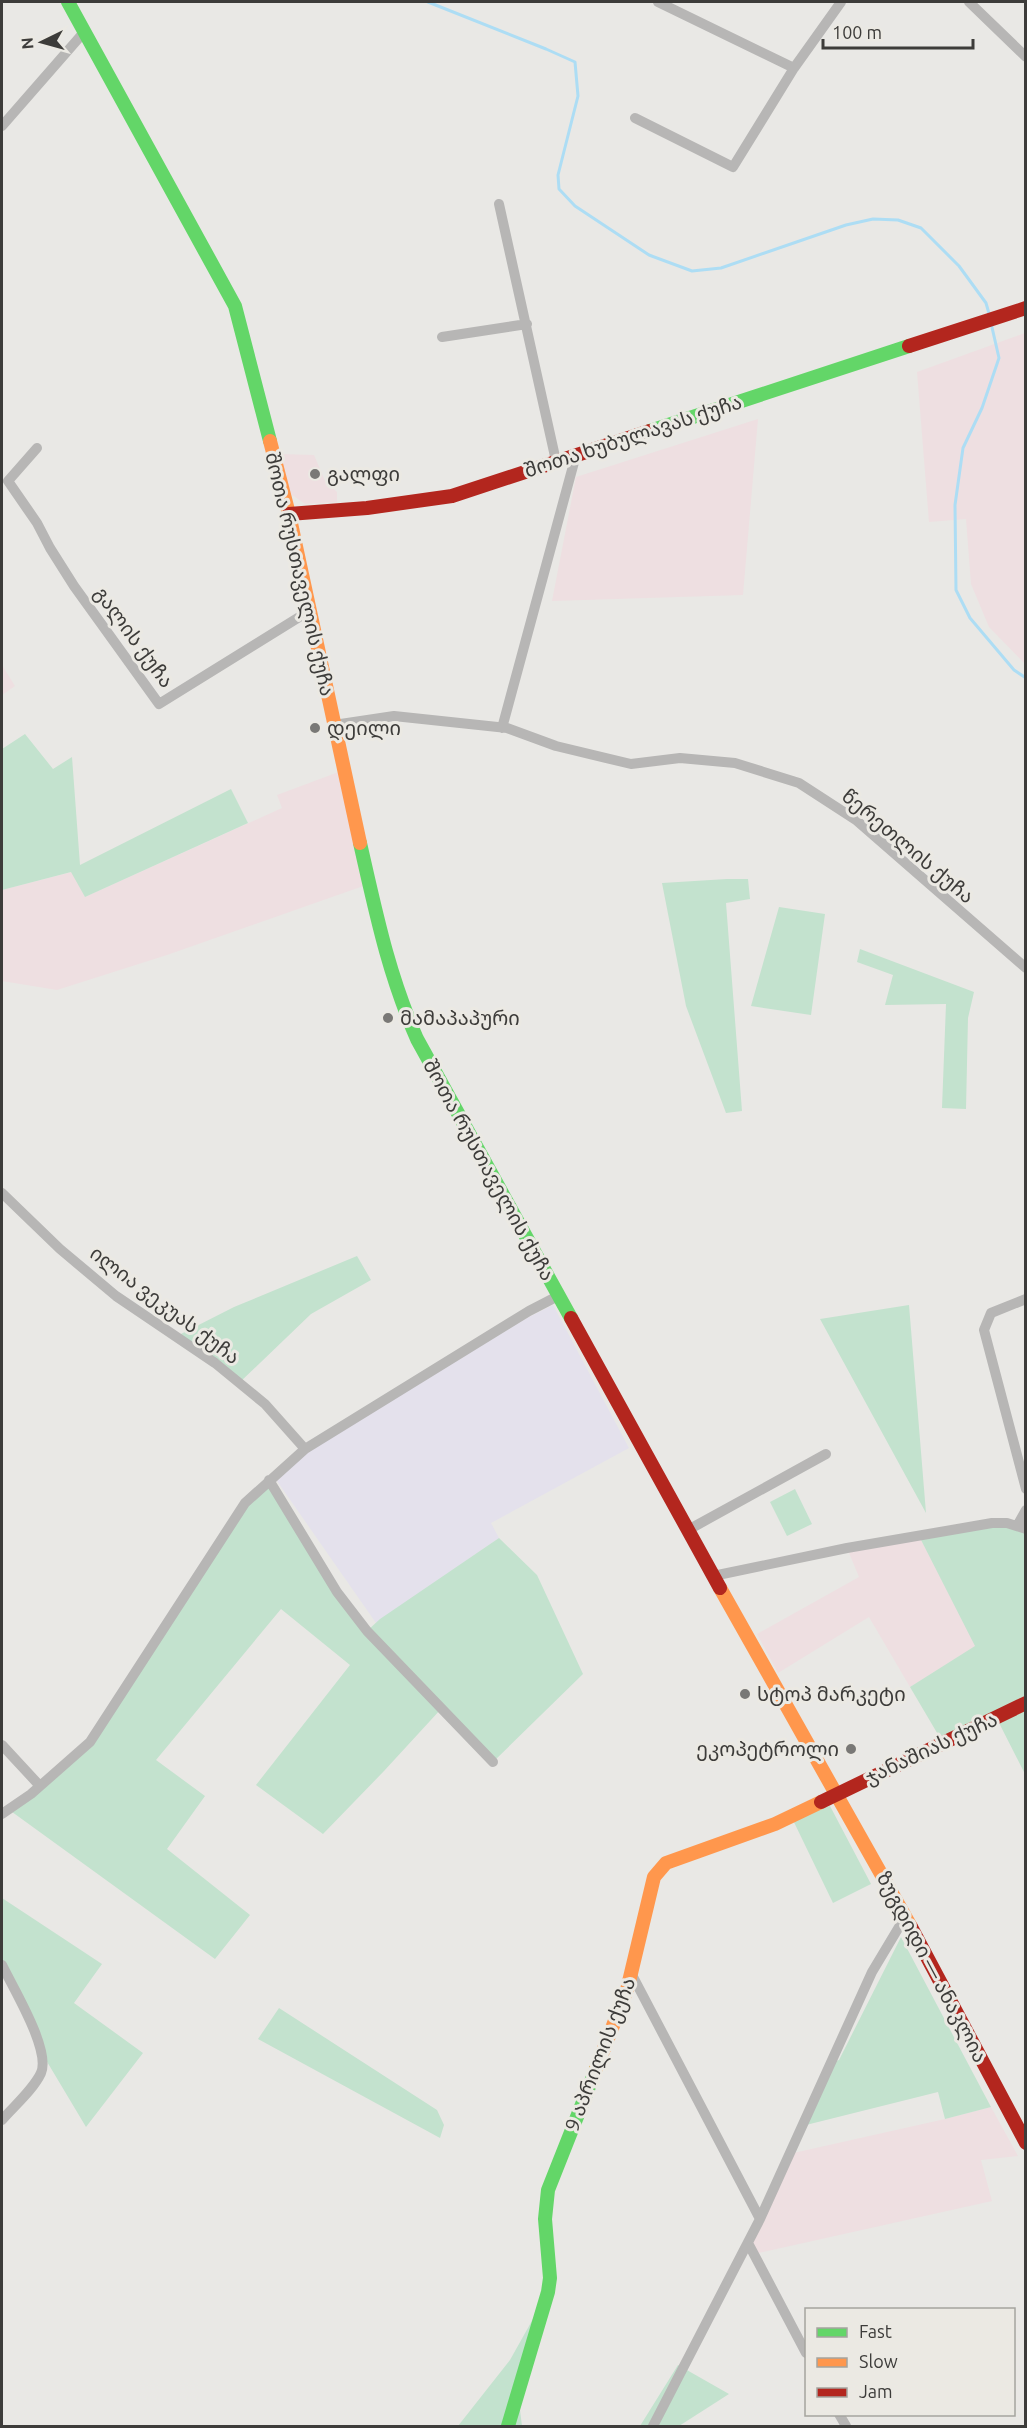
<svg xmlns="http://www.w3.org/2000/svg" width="1027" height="2428" font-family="Ubuntu,'Noto Sans Georgian',sans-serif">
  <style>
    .industrial { fill: #eedfe1 }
    .education { fill: #e4e1ec }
    .green { fill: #c3e2ce }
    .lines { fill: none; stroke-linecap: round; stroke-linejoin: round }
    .stream { stroke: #adddf4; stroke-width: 3 }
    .street { stroke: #b7b6b5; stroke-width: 10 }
    .fast { stroke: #63d668; stroke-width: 14 }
    .slow { stroke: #ff974d; stroke-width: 14 }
    .jam { stroke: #b3261e; stroke-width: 14 }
    .poi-dot { fill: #797876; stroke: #ebe9e3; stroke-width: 2 }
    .labels { text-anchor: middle; stroke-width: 6; stroke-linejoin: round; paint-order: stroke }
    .street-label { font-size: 20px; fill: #3d3c3a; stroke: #ebe9e3 }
    .poi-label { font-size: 20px; fill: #3d3c3a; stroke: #ebe9e3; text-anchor: start }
  </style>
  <rect width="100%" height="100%" fill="#e9e8e5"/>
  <path class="industrial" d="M1025,333H1026L1025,664L989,627L971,584L966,519L929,522L917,372Z
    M758,419L743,595L552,601L576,477Z
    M279,454L314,455L325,481L337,492V502L305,504L291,494Z
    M2,665L15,686L2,695Z
    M344,770L369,884L167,955L57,990L2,981V890L72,872L85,897L282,808L277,795Z
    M919,1536L976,1646L910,1687L869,1617L778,1673L757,1634L859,1577L847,1548Z
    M991,2107L1018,2156L981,2160L992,2201L754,2254L748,2243L789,2154L945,2119Z"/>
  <path class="education" d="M553,1305L629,1448L491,1523L499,1538L376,1623L277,1481L306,1452L527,1318Z"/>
  <path class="green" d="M25,734L53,769L72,757L80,865L231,789L248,823L85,897L71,872L2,890V749Z
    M727,879H748L750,899L726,903L742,1111L726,1113L686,1006L662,883Z
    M779,907L825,914L811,1015L751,1006Z
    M860,949L974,992L968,1018L966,1109L942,1108L946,1004L885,1005L893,975L857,962Z
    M357,1256L371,1280L311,1314L239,1383L175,1337L234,1307Z
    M909,1305L926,1513L820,1319Z
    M269,1480L367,1631L380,1619L499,1538L537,1575L583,1674L493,1762L441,1709L384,1771L323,1834L256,1785L350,1665L281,1609L156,1760L205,1796L167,1849L250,1915L215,1959L8,1809L90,1742L245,1503Z
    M795,1489L812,1524L787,1536L770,1502Z
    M992,1523L1025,1529V1774L996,1717L943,1743L910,1687L975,1646L919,1536Z
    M830,1806L871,1884L833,1903L791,1816Z
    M2,1898L102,1964L74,2003L143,2053L86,2127L43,2055L2,1965Z
    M901,1937L991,2107L945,2119L938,2092L802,2126L830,2063L839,2060Z
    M279,2008L437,2110L444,2125L440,2138L258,2039Z
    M548,2292L518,2394L522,2426H458L510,2360Z
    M678,2365L729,2394L679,2426H640Z"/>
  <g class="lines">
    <path class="stream" d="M428,2L546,49L575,62L578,96L558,175L559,189L575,206L649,255L692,271L721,268L846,225L873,219L898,220L921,228L959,266L986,303L990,317
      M991,323L999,358L982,408L963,448L955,505L956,590L970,618L1014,670L1026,678"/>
    <path class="street" d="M658,2L794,68
      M969,2L1026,57
      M635,118L733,167L794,68L841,2
      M2,126L85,31
      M499,204L556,461
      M442,337L527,324
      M37,448L8,481L37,523L50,548L74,586L159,704L309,611
      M334,725L394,716L507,728L556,746L631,764L680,758L735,763L799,783L856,820L1026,968
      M502,728L576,455
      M2,1193L60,1249L116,1296L215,1363L265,1404L305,1449
      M1026,1299L991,1313L984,1330L1026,1489
      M269,1480L337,1592L367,1631L493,1762
      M1017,1526L1026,1510
      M688,1530L826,1454
      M713,1576L847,1548L992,1523H1007L1026,1529
      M2,1745L40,1786
      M2,1814L31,1794L90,1742L245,1503L305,1449L529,1311L558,1296
      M2,1965C13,1988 51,2050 41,2073C33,2090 14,2106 2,2120
      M631,1973L760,2219
      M748,2243L806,2353
      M839,2414L846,2426
      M653,2426L760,2219L872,1972L905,1917"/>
    <path class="fast" d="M68,2L235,306L270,441
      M650,431L909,346
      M360,843C376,913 388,973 417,1039L571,1318
      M508,2426L548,2292L550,2278L545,2219L548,2190L596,2069"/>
    <path class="slow" d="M270,441L289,514L360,843
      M720,1588L911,1927
      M596,2069L627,1990L654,1877L666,1863L775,1824L821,1802"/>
    <path class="jam" d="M909,346L1026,308
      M289,514L367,508L452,496L650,431
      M571,1318L720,1588
      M821,1802L1026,1703
      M911,1927L1026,2143"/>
  </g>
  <g class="poi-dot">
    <circle cx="315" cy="474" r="6"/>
    <circle cx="315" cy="728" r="6"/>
    <circle cx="388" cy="1018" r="6"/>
    <circle cx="745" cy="1694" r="6"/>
    <circle cx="851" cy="1749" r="6"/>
  </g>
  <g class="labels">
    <g class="street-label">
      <text transform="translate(633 436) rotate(-18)" y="7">შოთა ხუბულავას ქუჩა</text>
      <text transform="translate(300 574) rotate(77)" y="7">შოთა რუსთაველის ქუჩა</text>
      <text transform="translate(134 637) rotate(54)" y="7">გალის ქუჩა</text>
      <text transform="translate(908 846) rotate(40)" y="7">წერეთლის ქუჩა</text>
      <text transform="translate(489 1170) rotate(61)" y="7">შოთა რუსთაველის ქუჩა</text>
      <text transform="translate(165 1305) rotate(37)" y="7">ილია ვეკუას ქუჩა</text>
      <text transform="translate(931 1748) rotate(-25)" y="7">ჯანაშიას ქუჩა</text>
      <text transform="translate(932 1967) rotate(62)" y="7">ზუგდიდი — ანაკლია</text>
      <text transform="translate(600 2054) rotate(-69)" y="7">9 აპრილის ქუჩა</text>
    </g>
    <g class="poi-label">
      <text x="327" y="481">გალფი</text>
      <text x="327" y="735">დეილი</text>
      <text x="400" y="1025">მამაპაპური</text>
      <text x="757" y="1701">სტოპ მარკეტი</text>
      <text x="839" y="1756" text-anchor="end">ეკოპეტროლი</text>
    </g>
  </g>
  <rect width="1027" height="2428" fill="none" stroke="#3d3c3a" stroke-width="6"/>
  <rect x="805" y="2308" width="210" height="108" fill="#ebe9e3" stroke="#a5a49f" stroke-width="1.5"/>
  <rect x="817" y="2328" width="30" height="9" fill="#63d668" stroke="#a5a49f" stroke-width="1.5"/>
  <text x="859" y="2338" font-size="18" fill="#3d3c3a">Fast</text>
  <rect x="817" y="2358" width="30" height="9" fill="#ff974d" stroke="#a5a49f" stroke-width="1.5"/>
  <text x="859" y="2368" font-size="18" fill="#3d3c3a">Slow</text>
  <rect x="817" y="2388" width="30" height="9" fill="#b3261e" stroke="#a5a49f" stroke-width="1.5"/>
  <text x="859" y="2398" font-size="18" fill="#3d3c3a">Jam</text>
  <g transform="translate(42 42) rotate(265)" stroke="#ebe9e3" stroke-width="4.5" paint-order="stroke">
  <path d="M0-4.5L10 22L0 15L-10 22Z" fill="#3d3c3a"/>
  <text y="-9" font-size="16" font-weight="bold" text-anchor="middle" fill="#3d3c3a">N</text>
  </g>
  <path d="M823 39v9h150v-9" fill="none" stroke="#3d3c3a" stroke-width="3"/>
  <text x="832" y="39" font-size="18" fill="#3d3c3a" stroke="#ebe9e3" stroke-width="4.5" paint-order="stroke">100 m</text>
</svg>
